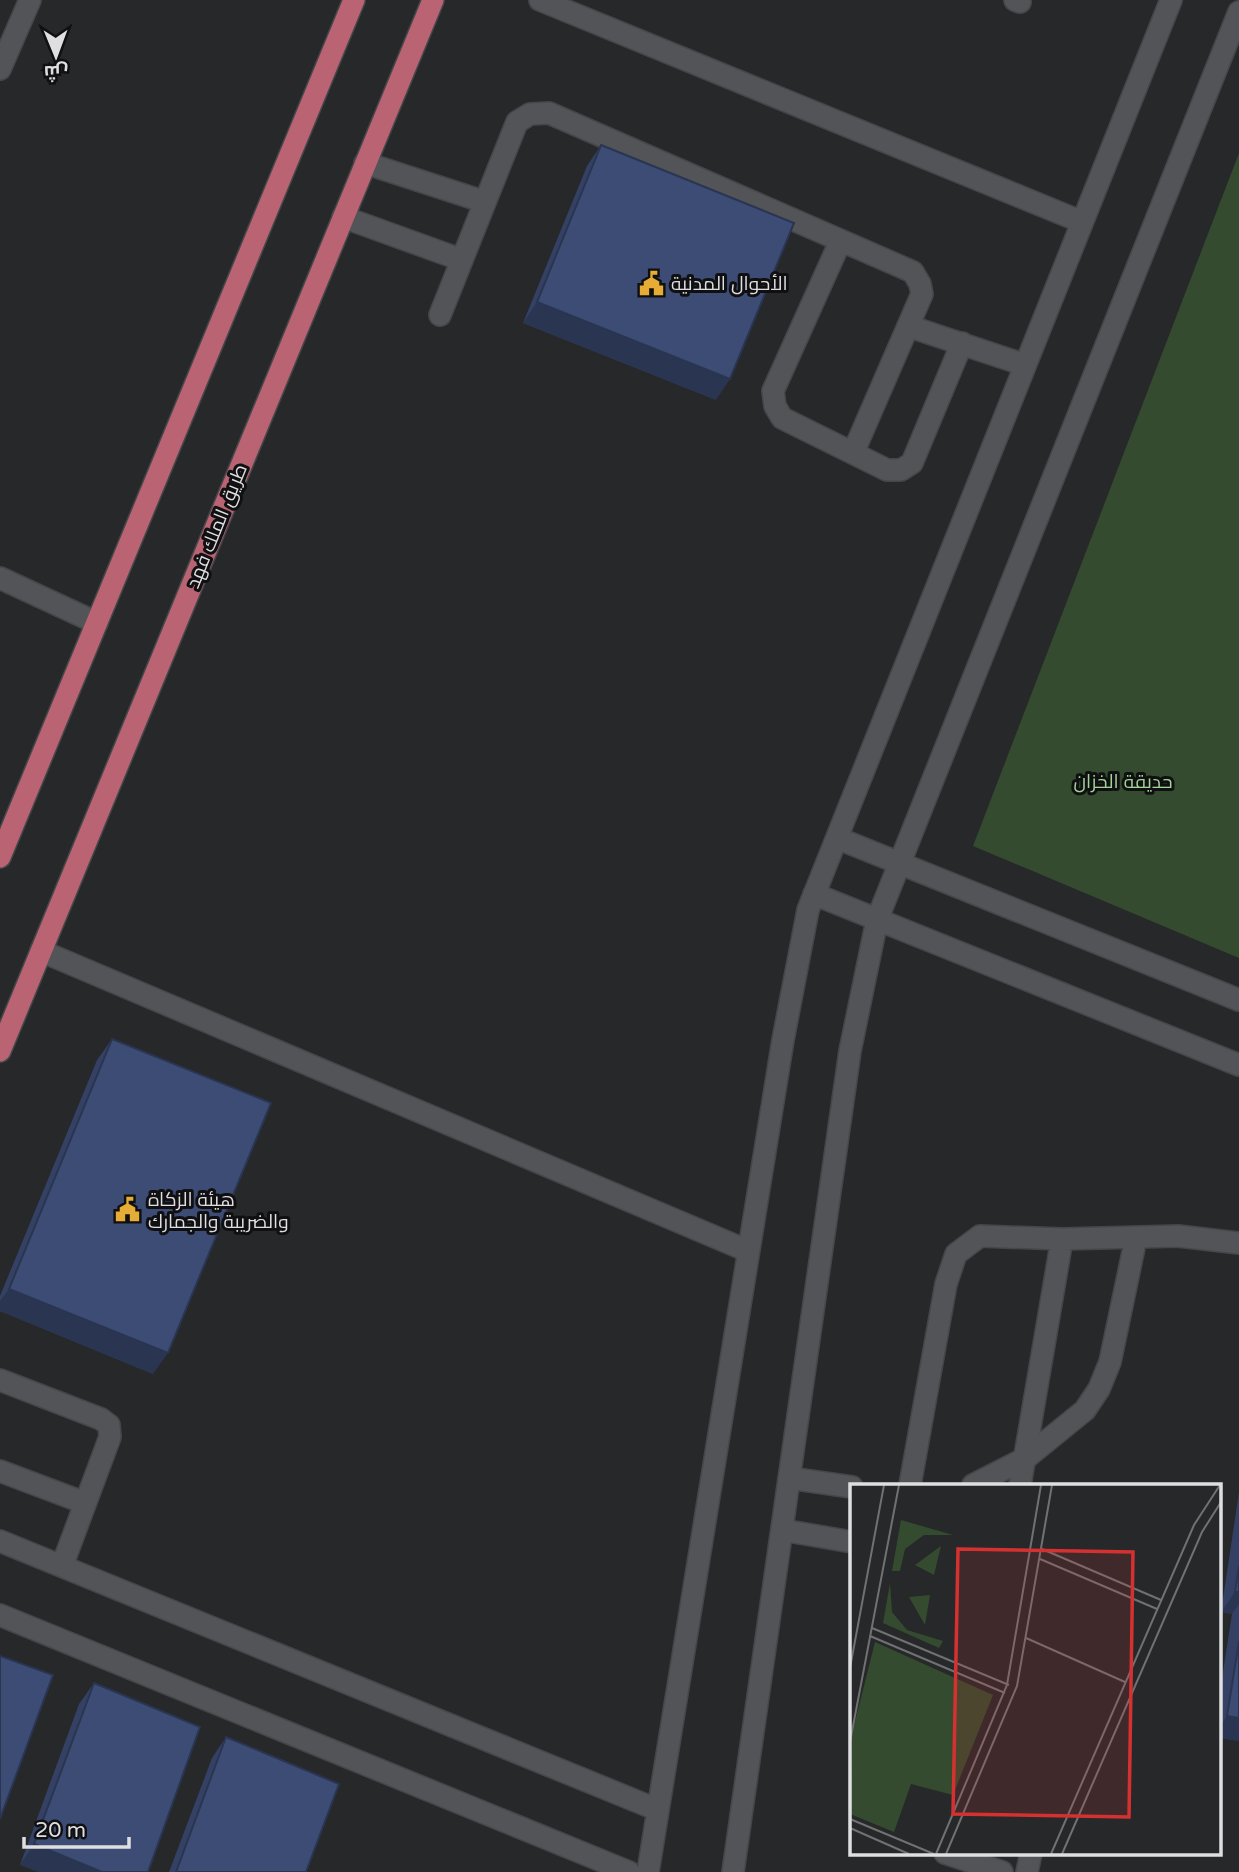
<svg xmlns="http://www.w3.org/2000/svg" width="1239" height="1872" font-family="'Varela Round',Cairo,sans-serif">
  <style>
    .green { fill: #344b2f }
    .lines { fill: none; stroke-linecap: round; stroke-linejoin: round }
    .minor-casing { stroke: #454649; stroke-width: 24 }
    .major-casing { stroke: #454649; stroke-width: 24 }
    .minor { stroke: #535457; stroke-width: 21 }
    .major { stroke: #b96373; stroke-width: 21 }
    .wall { fill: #344164 }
    .shaded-wall { fill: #2a3551 }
    .building { fill: #3c4c74; stroke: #2a3551; stroke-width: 2 }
    .labels { text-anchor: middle; stroke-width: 6; stroke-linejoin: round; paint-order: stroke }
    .poi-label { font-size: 19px; fill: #dfdfe1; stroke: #101012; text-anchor: start }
    .street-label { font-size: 19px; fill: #dfdfe1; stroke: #101012 }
    .park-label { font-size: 19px; fill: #a1d496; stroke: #101012 }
    .inset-road { fill: none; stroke: #707173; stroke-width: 2 }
    .view { fill: #d63131; fill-opacity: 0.15; stroke: #d63131; stroke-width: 3.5 }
    .inset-edge { fill: none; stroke: #dfdfe1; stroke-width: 3.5 }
  </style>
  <rect width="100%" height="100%" fill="#26282a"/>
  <path class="green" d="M1239,153V958L973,846Z"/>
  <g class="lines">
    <defs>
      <path id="minor" d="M540,0L1082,222
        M1015,0L1020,2
        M0,69L30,0
        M365,163L485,202
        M343,217L462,260
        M840,242L773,391L775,406L782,418L887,470H901L912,463L962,343
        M440,315L517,122L530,114L549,113L913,272L920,284L922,294L853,453
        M908,326L1025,365
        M0,578L97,623
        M837,838L1239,1000
        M814,894L1239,1065
        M41,951L748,1251
        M0,1380L101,1419L109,1425L110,1437L62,1566
        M0,1471L85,1503
        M789,1478L852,1487
        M910,1485L946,1284L956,1254L980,1236L1062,1239L1178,1236L1239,1243
        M973,1485L1026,1458L1085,1410L1099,1389L1110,1362L1136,1238
        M1020,1485L1062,1239
        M782,1530L852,1542
        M0,1541L658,1810
        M0,1615L629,1872
        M945,1853L1002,1872
        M648,1872L783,1040L808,910L1171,0
        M733,1872L850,1051L877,920L1239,12
        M1027,1872L1031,1853"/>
      <path id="major" d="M0,857L354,0
        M0,1051L433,0"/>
    </defs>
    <use href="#minor" class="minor-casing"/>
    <use href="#major" class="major-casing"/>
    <use href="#minor" class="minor"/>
    <use href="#major" class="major"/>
  </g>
  <path class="wall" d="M601,145L716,400L523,323L587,166Z
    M112,1039L153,1374L0,1311V1296L97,1060Z
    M1239,1492V1741L1220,1738V1691L1232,1614L1221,1612Z
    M94,1683L200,1727L20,1865L79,1704Z
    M226,1737L306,1872H169L212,1758Z"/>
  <path class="shaded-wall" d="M537,302L730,379L716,400L523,323Z
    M9,1289L168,1353L153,1374L0,1311V1301Z
    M1235,1592H1239V1604L1232,1614L1221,1612Z
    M1227,1716L1239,1718V1741L1220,1738V1726Z
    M34,1844L102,1872H38L20,1865Z"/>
  <path class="building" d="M601,145L794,223L730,379L537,302Z
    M112,1039L271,1103L168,1353L9,1289Z
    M1239,1566V1592H1235Z
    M1239,1641V1718L1227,1716Z
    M0,1656L53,1675L0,1819Z
    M94,1683L200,1727L148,1872H102L34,1844Z
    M226,1737L339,1784L306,1872H176Z"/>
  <defs>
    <symbol id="civic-bare" viewBox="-9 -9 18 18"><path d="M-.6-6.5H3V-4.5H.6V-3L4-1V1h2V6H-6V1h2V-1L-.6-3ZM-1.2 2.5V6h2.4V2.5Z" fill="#e5ad35" stroke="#101012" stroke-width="2.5" paint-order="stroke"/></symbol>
  </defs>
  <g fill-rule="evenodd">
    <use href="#civic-bare" x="634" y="266" width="35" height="35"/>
    <use href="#civic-bare" x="110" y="1192" width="35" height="35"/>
  </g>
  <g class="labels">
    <g class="poi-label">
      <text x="671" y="290">الأحوال المدنية</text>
      <text x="148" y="1206">هيئة الزكاة<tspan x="148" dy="22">والضريبة والجمارك</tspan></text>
    </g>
    <g class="street-label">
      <text transform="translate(216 526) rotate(-68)" y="7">طريق الملك فهد</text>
    </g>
    <g class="park-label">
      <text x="1123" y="788">حديقة الخزان</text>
    </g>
  </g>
  <g transform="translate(850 1484)">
    <rect width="371" height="371" fill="#26282a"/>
    <path d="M51,36L103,51H74L55,65L50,87H42ZM91,62L84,91L65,81ZM40,99L42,128L57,146L93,157L89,164L33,139ZM80,111L75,141L59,113ZM25,158L143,211L103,311L61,300L44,348L0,330L2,250Z" fill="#344b2f"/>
    <path class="inset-road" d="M192,65L311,116M190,75L307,125M22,144L159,201M20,152L155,209M176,154L275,198M0,184L34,1M0,258L49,1M0,335L84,370M0,344L59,370M86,370L157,201L191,1M96,370L167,202L202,1M201,370L344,41L370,1M212,370L352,48L371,18"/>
    <path class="view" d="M108,65L283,68L279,333L103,330Z"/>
    <rect width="371" height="371" class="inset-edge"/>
  </g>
  <g transform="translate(56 56) rotate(179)" stroke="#101012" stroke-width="5" paint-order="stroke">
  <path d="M0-5L12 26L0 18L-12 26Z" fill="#dfdfe1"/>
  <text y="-10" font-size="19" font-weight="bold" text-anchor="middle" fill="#dfdfe1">ش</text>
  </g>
  <path d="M24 1837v10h105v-10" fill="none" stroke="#dfdfe1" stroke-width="3.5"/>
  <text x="35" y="1837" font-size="21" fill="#dfdfe1" stroke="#101012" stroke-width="5" paint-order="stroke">20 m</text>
</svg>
